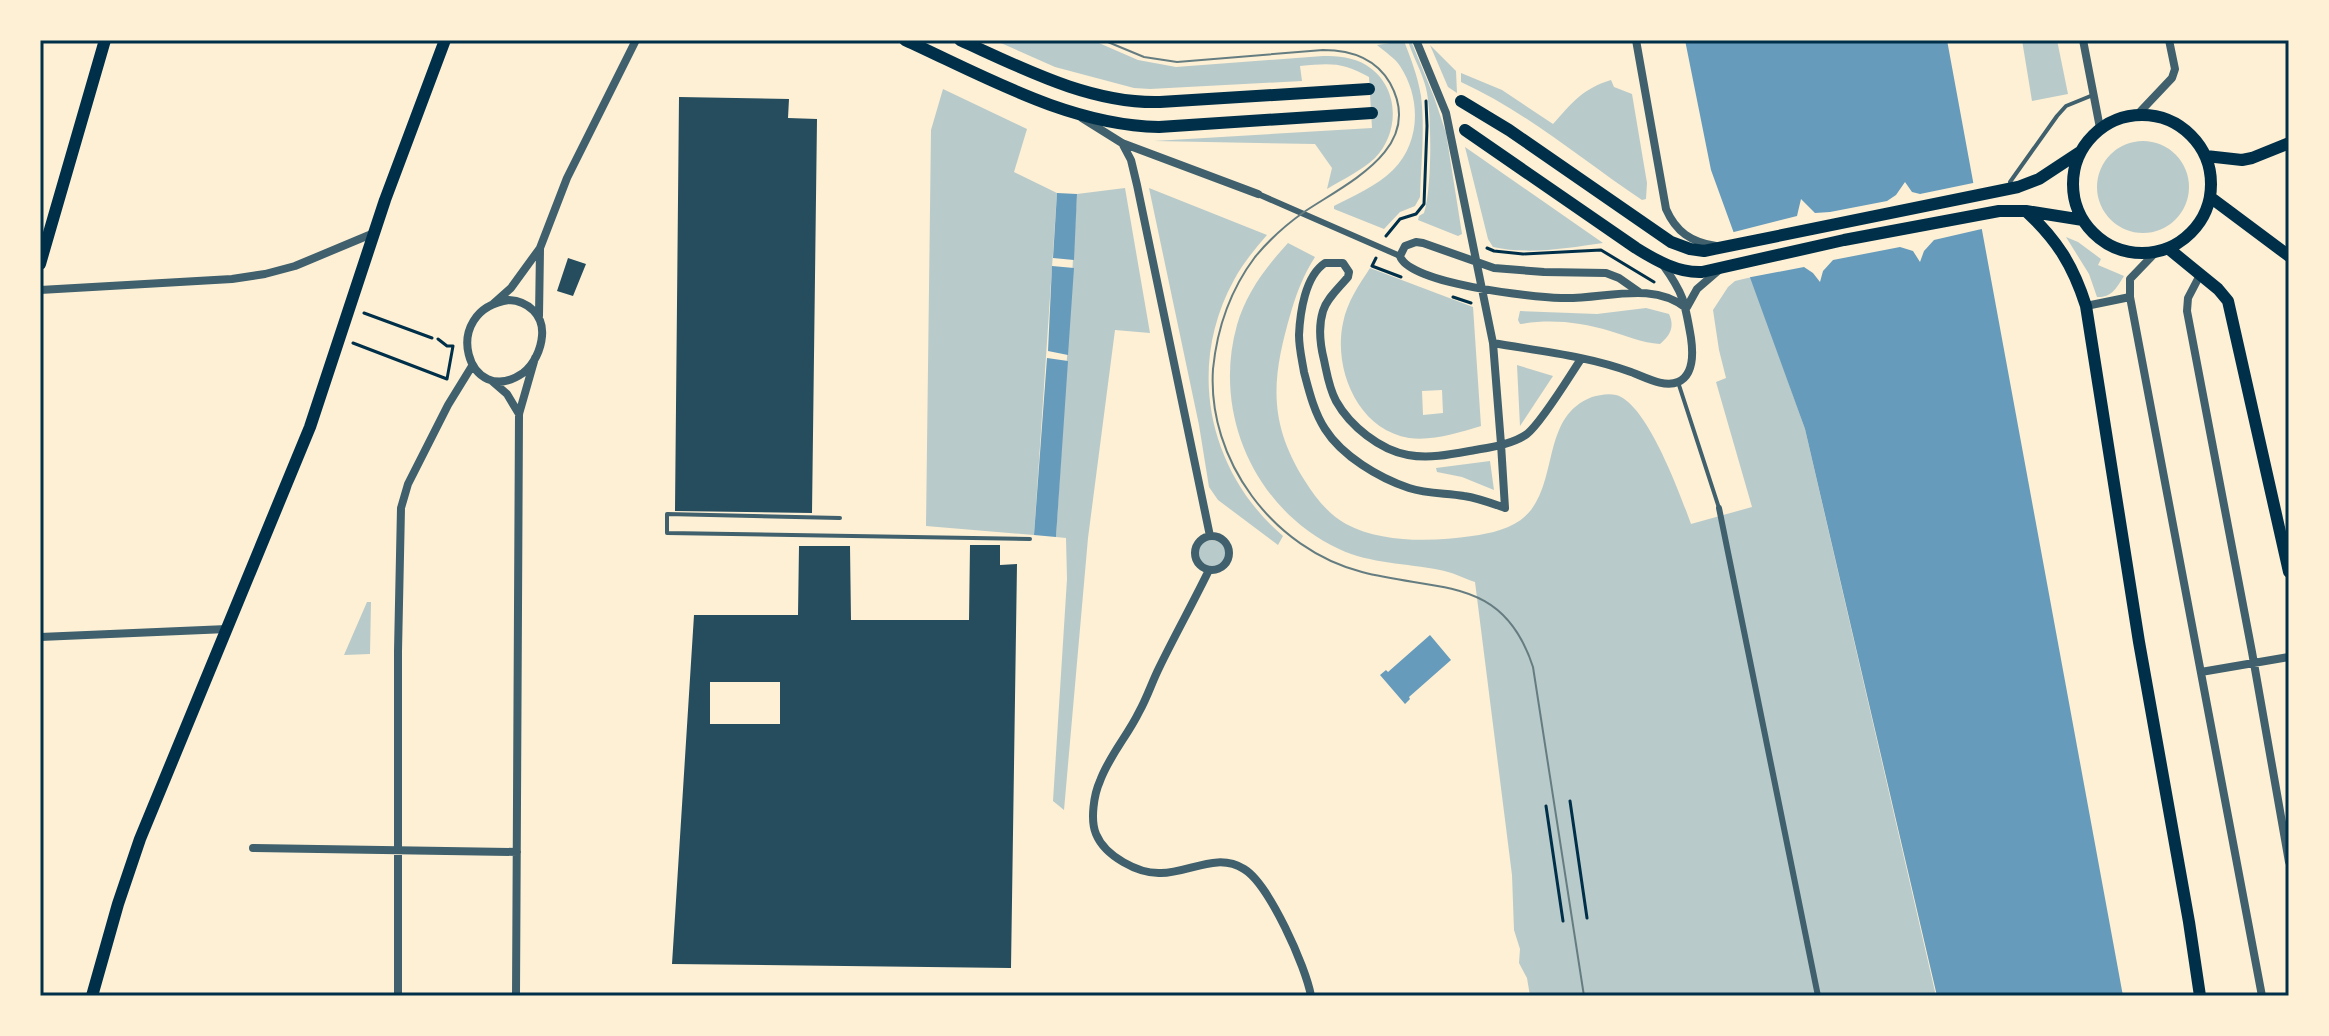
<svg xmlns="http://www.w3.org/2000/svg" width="2329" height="1036" font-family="Overpass,sans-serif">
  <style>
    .green { fill: #b9caca; fill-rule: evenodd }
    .water { fill: #669bbc }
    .pier { fill: #fdf0d5 }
    .building { fill: #264d5e; fill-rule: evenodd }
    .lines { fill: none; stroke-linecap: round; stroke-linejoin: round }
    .path { stroke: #003049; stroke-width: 3 }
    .service { stroke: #3f606c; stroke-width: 4 }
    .pedestrian { stroke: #3f606c; stroke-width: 6 }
    .minor { stroke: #3f606c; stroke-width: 8 }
    .primary { stroke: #003049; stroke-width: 12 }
    .tram { stroke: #657d81; stroke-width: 2 }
    .neatline { fill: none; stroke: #003049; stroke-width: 3 }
  </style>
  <rect width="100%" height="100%" fill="#fdf0d5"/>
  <path class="green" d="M994,40H1092L1138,60L1176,67L1323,56C1338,56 1353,57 1366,65C1399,85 1401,131 1375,158C1362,170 1342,180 1327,189L1332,168L1315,144L1154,141L1372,128L1369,77C1343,62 1330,63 1300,66L1302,81L1150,89L1134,88L1055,67Z
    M2022,40H2057L2068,94L2032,101Z
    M1404,41C1411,59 1418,77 1421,96C1425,129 1421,164 1420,197L1415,206L1400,212L1384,229L1334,209V206C1353,196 1377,186 1393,170C1421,142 1421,98 1400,66C1395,58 1385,52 1377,45Z
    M1408,41H1411L1434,97L1446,133L1462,234L1458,236L1418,220L1419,216L1424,213C1432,190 1432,112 1426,88C1422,72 1413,57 1408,41Z
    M1430,45L1456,71L1457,93L1448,87Z
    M1461,73L1502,90L1553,124C1572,103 1582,89 1611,80L1614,87L1632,94L1647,183L1646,199L1642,200C1582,160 1527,112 1461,82Z
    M943,89L1027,129L1014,172L1057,193L1034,535L926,526L931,130Z
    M2097 187a46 46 0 1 1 92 0a46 46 0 1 1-92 0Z
    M1465,147L1603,243C1568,248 1529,255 1493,247L1488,239Z
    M1125,188L1150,333L1115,330L1088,538L1064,810L1053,801L1067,579L1066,538L1056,537L1077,194Z
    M1149,188L1267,235C1255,249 1243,263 1234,280C1186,367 1208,472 1283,536L1278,545L1218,500L1209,487L1199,425Z
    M2066,237L2078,242L2101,259L2098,265L2124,276C2117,287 2112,298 2097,297L2089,274Z
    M1288,243L1315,257C1303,276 1297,292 1291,312C1272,377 1267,421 1305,481C1315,497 1328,514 1346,524C1381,543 1433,542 1472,536C1493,533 1517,528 1531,510C1558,475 1543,416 1592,397C1599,395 1608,393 1616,395C1647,403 1680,494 1691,524L1752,507L1716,382L1726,378L1719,350L1713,310L1728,287L1735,281L1756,276L1772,336L1805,429L1936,996H1530L1527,978L1519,963L1520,949L1514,930L1512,875L1475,582C1463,578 1452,572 1440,570C1406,563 1371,564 1339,549C1255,510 1212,413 1237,325C1246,293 1266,267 1288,243Z
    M1370,268L1473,307L1481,426C1458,433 1433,441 1409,438C1358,430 1333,369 1343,323C1347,302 1359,285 1370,268ZM1442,390L1443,413L1423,415L1422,391Z
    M1646,308L1669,314C1675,327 1670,336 1660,344C1642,343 1627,336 1610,331C1580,322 1551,319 1520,324L1518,320L1520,311L1597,314Z
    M1517,365L1553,376L1520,426Z
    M1490,461L1494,490L1462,477L1437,472L1436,468Z
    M1198 554a14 14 0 1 1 28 0a14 14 0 1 1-28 0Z
    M367,602H371L370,654L344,655Z"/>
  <path class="water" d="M1685,40H1947L2123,996H1937L1805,429L1711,170Z
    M1057,193L1077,194L1074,260L1053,258Z
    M1052,266L1074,268L1068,355L1048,351Z
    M1047,358L1068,361L1056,537L1034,535Z
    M1430,635L1451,660L1409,697L1410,699L1405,704L1380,675L1386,670L1388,672Z"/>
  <path class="pier" d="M1905,182L1912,192L1920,194L1978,182L1986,228L1934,240L1924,251L1920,262L1913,251L1900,247L1833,260L1823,271L1820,282L1813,273L1804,267L1746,278L1730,233L1797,216L1801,199L1815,213L1830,212L1887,201L1896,195Z"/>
  <path class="building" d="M679,97L789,99L788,118L817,119L812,513L675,511Z
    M568,258L586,264L573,296L557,291Z
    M970,545H1000V565L1017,564L1011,968L672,964L694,615H798L799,546H850L851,620H969ZM710,682H780V724H710Z"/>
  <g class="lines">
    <path class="path" d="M1386,236L1400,219L1416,214L1424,204L1427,126L1426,101
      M1487,248L1494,251L1523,254L1601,250L1654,282
      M1376,258L1372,266L1401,277
      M1453,297L1471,303
      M364,313L432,338
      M353,343L447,379L453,346H447L438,339
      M1570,801L1587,918
      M1546,806L1563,921"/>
    <path class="service" d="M2011,188L2010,182L2057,116L2066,106L2093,95
      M1678,382L1719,508
      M840,518L667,514V533L1030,539"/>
    <path class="pedestrian" d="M1258,194L1400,256
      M1719,508L1818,996"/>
    <path class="minor" d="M1416,40L1446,113L1493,343L1501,444L1505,508C1491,503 1478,498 1464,496C1446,493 1427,494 1409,488C1379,478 1342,456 1325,429C1314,412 1309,391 1304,372C1302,360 1299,348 1299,335C1300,313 1305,276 1325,263H1343L1349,272L1348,277C1339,288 1327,298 1323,311C1318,327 1320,344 1324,360C1327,374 1329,388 1336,401C1350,426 1380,450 1408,455C1430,459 1453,454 1475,450C1492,447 1513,444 1527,434C1542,422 1569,377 1581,359
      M1636,40L1666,209C1676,232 1691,242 1716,246
      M2083,40L2100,128
      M2137,115L2172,78L2175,69L2169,40
      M1082,118L1122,143L1258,194
      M1122,143L1131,160L1137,185L1210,536
      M2154,254L2130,279V297L2262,996
      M2200,275L2188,298L2187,311L2252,652L2289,862
      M40,290L232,279L265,274L295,266L374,233
      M1639,292L1619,278L1606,273L1544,272L1494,268L1423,243L1416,242L1405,246L1400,256C1409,284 1532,297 1561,298C1603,300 1651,280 1686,308
      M509,300C528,301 544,315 542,336C541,349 534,365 523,373C468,411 438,310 509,300Z
      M493,304L511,288L540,248L567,178L636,40
      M2086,306L2130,297
      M1687,307L1697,289L1719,270
      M539,316L540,249
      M1493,343C1539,351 1588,356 1631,372C1645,377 1664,388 1678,382C1694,375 1693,352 1691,338C1685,303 1684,294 1663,265
      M492,381L507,394L519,414
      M1195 553a17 17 0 1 1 34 0a17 17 0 1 1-34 0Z
      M1209,570C1193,603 1175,635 1159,668C1152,682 1147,698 1139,712C1128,735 1109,756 1100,781C1094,794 1090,820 1096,834C1105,856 1138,874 1161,873C1189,873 1217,852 1244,869C1269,884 1306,967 1311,996
      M40,637L227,629
      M2201,672L2289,657
      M253,848L517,852
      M398,996V651L401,508L408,484L448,405L472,366
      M516,996L519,414L535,358"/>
    <path class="primary" d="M905,40C986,77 1069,125 1159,127L1372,113
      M960,40C1022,68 1090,104 1160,102L1369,89
      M1461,101L1509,130L1671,242L1690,249L1704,251L2018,187L2039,179L2080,152
      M2073 184a69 69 0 1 1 138 0a69 69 0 1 1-138 0Z
      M1465,130L1636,248C1657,261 1678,273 1702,272L1844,240L1999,211H2026L2083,220
      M2206,156L2242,160L2252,158L2289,143
      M2210,197L2289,256
      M2026,211C2057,240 2073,265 2086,306L2139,642L2189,922L2200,996
      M2169,249L2218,289L2228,301L2289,572
      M40,264L105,40
      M92,996L118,904L140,839L310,427L385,200L445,40"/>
    <path class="tram" d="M1103,40L1144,57L1177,62L1323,50C1350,50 1375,57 1390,83C1426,148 1347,183 1304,212C1287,224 1269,240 1255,257C1231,289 1217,329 1213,369C1207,460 1273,549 1362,572C1438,592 1503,575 1533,667L1584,996"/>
  </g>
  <rect width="2329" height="1036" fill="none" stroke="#fdf0d5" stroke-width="84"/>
  <rect x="42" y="42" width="2245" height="952" class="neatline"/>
</svg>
